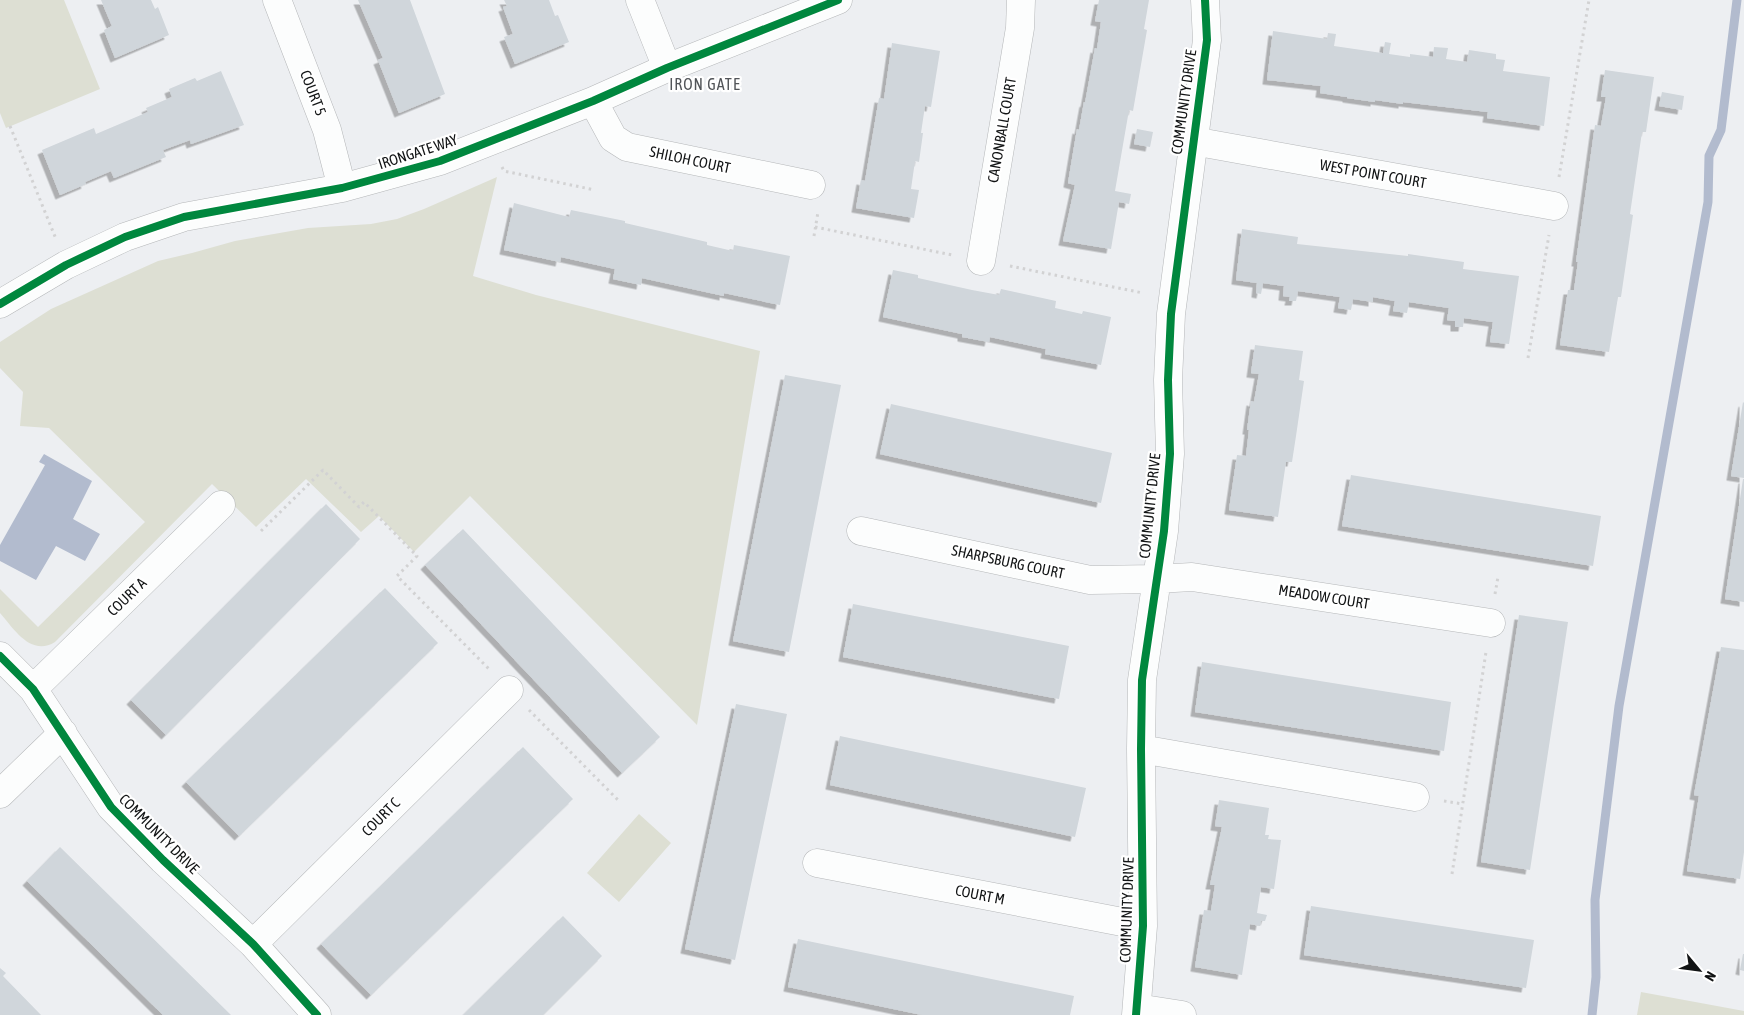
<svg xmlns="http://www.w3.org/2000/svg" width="1744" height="1015" font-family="'Asap Condensed',sans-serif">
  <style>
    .green { fill: #dddfd3 }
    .water { fill: #b2bbce }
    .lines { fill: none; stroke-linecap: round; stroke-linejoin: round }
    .stream { stroke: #b2bbce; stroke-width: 9 }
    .building { fill: #d0d6db; filter: url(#shadow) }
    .minor-casing { stroke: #b5b7b9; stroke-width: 29 }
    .path { stroke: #d2d2d3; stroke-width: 3; stroke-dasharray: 2.5 4; stroke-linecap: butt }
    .minor { stroke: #fcfdfd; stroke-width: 28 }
    .cycleway-casing { stroke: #fff; stroke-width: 11 }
    .cycleway { stroke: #00873e; stroke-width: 8 }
    .labels { text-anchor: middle; stroke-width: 4.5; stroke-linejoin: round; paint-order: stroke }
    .street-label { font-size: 15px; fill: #121415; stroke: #fff }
    .neighbourhood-label { font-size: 16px; letter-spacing: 1px; fill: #525559; stroke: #fff }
  </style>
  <defs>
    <filter id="shadow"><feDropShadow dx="-4.5" dy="4.5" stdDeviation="0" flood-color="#0004"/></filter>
  </defs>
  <rect width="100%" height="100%" fill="#edeff2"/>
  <path class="green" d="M0,0H64L100,89L6,128L0,113Z
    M497,177L473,276L536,295L760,351L697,725L470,496L414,552L379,516L361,532L306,479L256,527L212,484L55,642C31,657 14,629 0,613V589L38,627L145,522L49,428L20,426L23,392L0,368V342L51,309L158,261L192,253L235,241L308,228L371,224L397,219L424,209Z
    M639,814L671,843L619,902L587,873Z
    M1641,992L1744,1011V1015H1637Z"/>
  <path class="water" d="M44,454L92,481L73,519L100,534L85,561L56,546L36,580L0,561V545L45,465L39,462Z"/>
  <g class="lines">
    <path class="stream" d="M1592,1015L1596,977L1595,900L1619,706L1708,202L1709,156L1721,130L1737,0"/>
  </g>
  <path class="building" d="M101,0H151L155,9L158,7L169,35L115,58L104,30L112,26Z
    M358,0H410L445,94L399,113L378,60L383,58Z
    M504,0H549L555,16L558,15L569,42L515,64L504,37L513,34L503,7L507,6Z
    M1099,0H1149L1144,29L1147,30L1133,111L1129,110L1115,191L1131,194L1129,204L1119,202L1111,249L1063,241L1075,185L1068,183L1077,129L1079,130L1084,102L1085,103L1095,48L1097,49L1101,22L1095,21Z
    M1273,31L1327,39L1328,33L1336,34L1334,46L1382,53H1383L1385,42L1391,43L1389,54L1410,57V54L1433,57L1434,47L1448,48L1446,59L1467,62L1469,50L1496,54V59L1505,60L1503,71L1550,77L1544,126L1487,118L1488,112L1403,102V104L1375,100V102L1347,98V97L1320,93L1321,86L1267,80Z
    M892,43L940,51L931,107L925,106L921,133H923L919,162L915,161L911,189L919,190L914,218L856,208L861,180L865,181L879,98L884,99Z
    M1605,70L1654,77L1646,132H1642L1630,214L1633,215L1621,297H1618L1609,352L1560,345L1568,290H1574L1578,262H1576L1595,125L1601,126L1606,97H1601Z
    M221,71L244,125L191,144L190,140L163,150L166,157L114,178L111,171L85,182L86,184L60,195L42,150L94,128L96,134L148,112L146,108L172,97L169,89L195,78L197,81Z
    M1662,92L1684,96L1682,110L1659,106Z
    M1137,129L1153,132L1150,147L1134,144Z
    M514,203L569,217L571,210L625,221V223L707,242V245L733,251L734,245L790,256L780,305L724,293V296L642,278L641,285L613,279L615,269L561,257L560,262L504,250Z
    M1242,229L1298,237L1297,244L1408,256V254L1464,262L1463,269L1519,276L1509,344L1490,342L1493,322L1464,318L1463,327H1455V321L1447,320L1449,308L1409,302L1407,313L1393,311L1395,301L1373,297V302L1353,299L1351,310L1338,308L1340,297L1298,291L1296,301H1289L1290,297L1283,296L1284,286L1263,283L1261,294L1256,293L1257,283L1236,280Z
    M893,270L918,275V278L972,290L999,295L1001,289L1056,301L1055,308L1082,314L1083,311L1111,317L1101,365L1045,354L1046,349L990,337L989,342L962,337V334L883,317Z
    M1255,345L1303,351L1299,380L1304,381L1296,436L1292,462H1286L1278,517L1229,510L1237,455L1246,456L1249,430H1247L1251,401L1254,402L1259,374L1251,373Z
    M785,375L841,385L789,652L733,641Z
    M1743,402L1744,403V478L1731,476Z
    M891,404L1112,453L1101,503L880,454Z
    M1351,475L1601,516L1593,566L1342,526Z
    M1743,479H1744V602L1725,599Z
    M326,504L360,539L166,735L131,700Z
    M463,529L660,737L622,773L425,565Z
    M385,588L438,643L239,836L186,782Z
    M853,604L1069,646L1059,699L843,657Z
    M1519,615L1568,622L1530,870L1481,862Z
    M1721,647L1744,650V852L1740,879L1687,871L1699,796L1694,795Z
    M1202,662L1451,702L1444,751L1195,712Z
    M736,704L787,714L735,960L685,949Z
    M840,736L1086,788L1075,837L830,785Z
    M523,747L573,799L371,995L321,944Z
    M1219,800L1269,808L1265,835H1269L1268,839L1281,840L1274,889L1261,887L1257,913L1267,915L1265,921H1261L1260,926L1250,924L1242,975L1195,967L1204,910L1211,911L1215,885H1210L1222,827L1215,826Z
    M60,847L231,1015H163L27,881Z
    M1311,906L1534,940L1526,988L1304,955Z
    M563,916L602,956L543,1015H463Z
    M798,939L1074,996L1070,1015H922L788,987Z
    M1743,954H1744V971L1740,970Z
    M0,968L6,973L3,976L41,1015H0Z"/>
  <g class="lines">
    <defs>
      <path id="minor" d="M277,0L327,130L342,188
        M640,0L667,68
        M593,101L613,138L627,147L811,185
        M1193,141L1554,206
        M981,261L1020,28L1021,0
        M0,304L66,265L125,237L184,217L342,188L440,161L593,101L667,68L838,0
        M861,531L1090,580L1156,579L1192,577L1491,623
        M0,656L33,689L111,807L163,860L253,944L317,1015
        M33,689L221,505
        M1141,749L1415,797
        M0,794L63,733
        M817,863L1143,926
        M253,944L509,690
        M1137,1008L1182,1015
        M1136,1015L1143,926L1141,749L1142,680L1164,531L1170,454L1168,380L1171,314L1207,40L1205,0"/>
    </defs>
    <use href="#minor" class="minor-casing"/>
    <path class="path" d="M10,126L56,239
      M502,167L504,171L595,190
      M1559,177L1589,0
      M815,227L952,255
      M814,236L818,212
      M1010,266L1143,293
      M1528,358L1549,235
      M261,531L323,470L359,507L364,502L417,556L397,576L490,670
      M1495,594L1498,577
      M529,710L620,802
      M1444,801L1463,804
      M1452,874L1486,652"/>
    <use href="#minor" class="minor"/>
    <defs>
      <path id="cycleway" d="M0,304L66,265L125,237L184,217L342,188L440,161L593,101L667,68L838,0
        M0,656L33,689L111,807L163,860L253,944L317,1015
        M1136,1015L1143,926L1141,749L1142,680L1164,531L1170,454L1168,380L1171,314L1207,40L1205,0"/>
    </defs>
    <use href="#cycleway" class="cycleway-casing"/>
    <use href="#cycleway" class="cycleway"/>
  </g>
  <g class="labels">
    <g class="street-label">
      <text transform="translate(313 93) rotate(69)" y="5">COURT 5</text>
      <text transform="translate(1184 102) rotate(-82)" y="5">COMMUNITY DRIVE</text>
      <text transform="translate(1002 130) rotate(-80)" y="5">CANONBALL COURT</text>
      <text transform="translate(418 152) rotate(-18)" y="5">IRONGATE WAY</text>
      <text transform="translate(690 160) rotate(12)" y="5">SHILOH COURT</text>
      <text transform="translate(1373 174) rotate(10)" y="5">WEST POINT COURT</text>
      <text transform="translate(1150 506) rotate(-84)" y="5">COMMUNITY DRIVE</text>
      <text transform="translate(1008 562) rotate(12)" y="5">SHARPSBURG COURT</text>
      <text transform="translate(127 597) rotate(-44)" y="5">COURT A</text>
      <text transform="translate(1324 597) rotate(9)" y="5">MEADOW COURT</text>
      <text transform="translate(381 817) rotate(-45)" y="5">COURT C</text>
      <text transform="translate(159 834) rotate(45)" y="5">COMMUNITY DRIVE</text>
      <text transform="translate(980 895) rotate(11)" y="5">COURT M</text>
      <text transform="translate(1127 910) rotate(-88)" y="5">COMMUNITY DRIVE</text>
    </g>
    <g class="neighbourhood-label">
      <text x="705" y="90">IRON GATE</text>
    </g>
  </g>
  <g transform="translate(1699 970) rotate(119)" stroke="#ffffff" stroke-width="4" paint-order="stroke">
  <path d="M0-4L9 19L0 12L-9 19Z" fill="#121415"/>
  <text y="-8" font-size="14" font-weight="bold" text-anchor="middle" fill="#121415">N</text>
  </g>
</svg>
